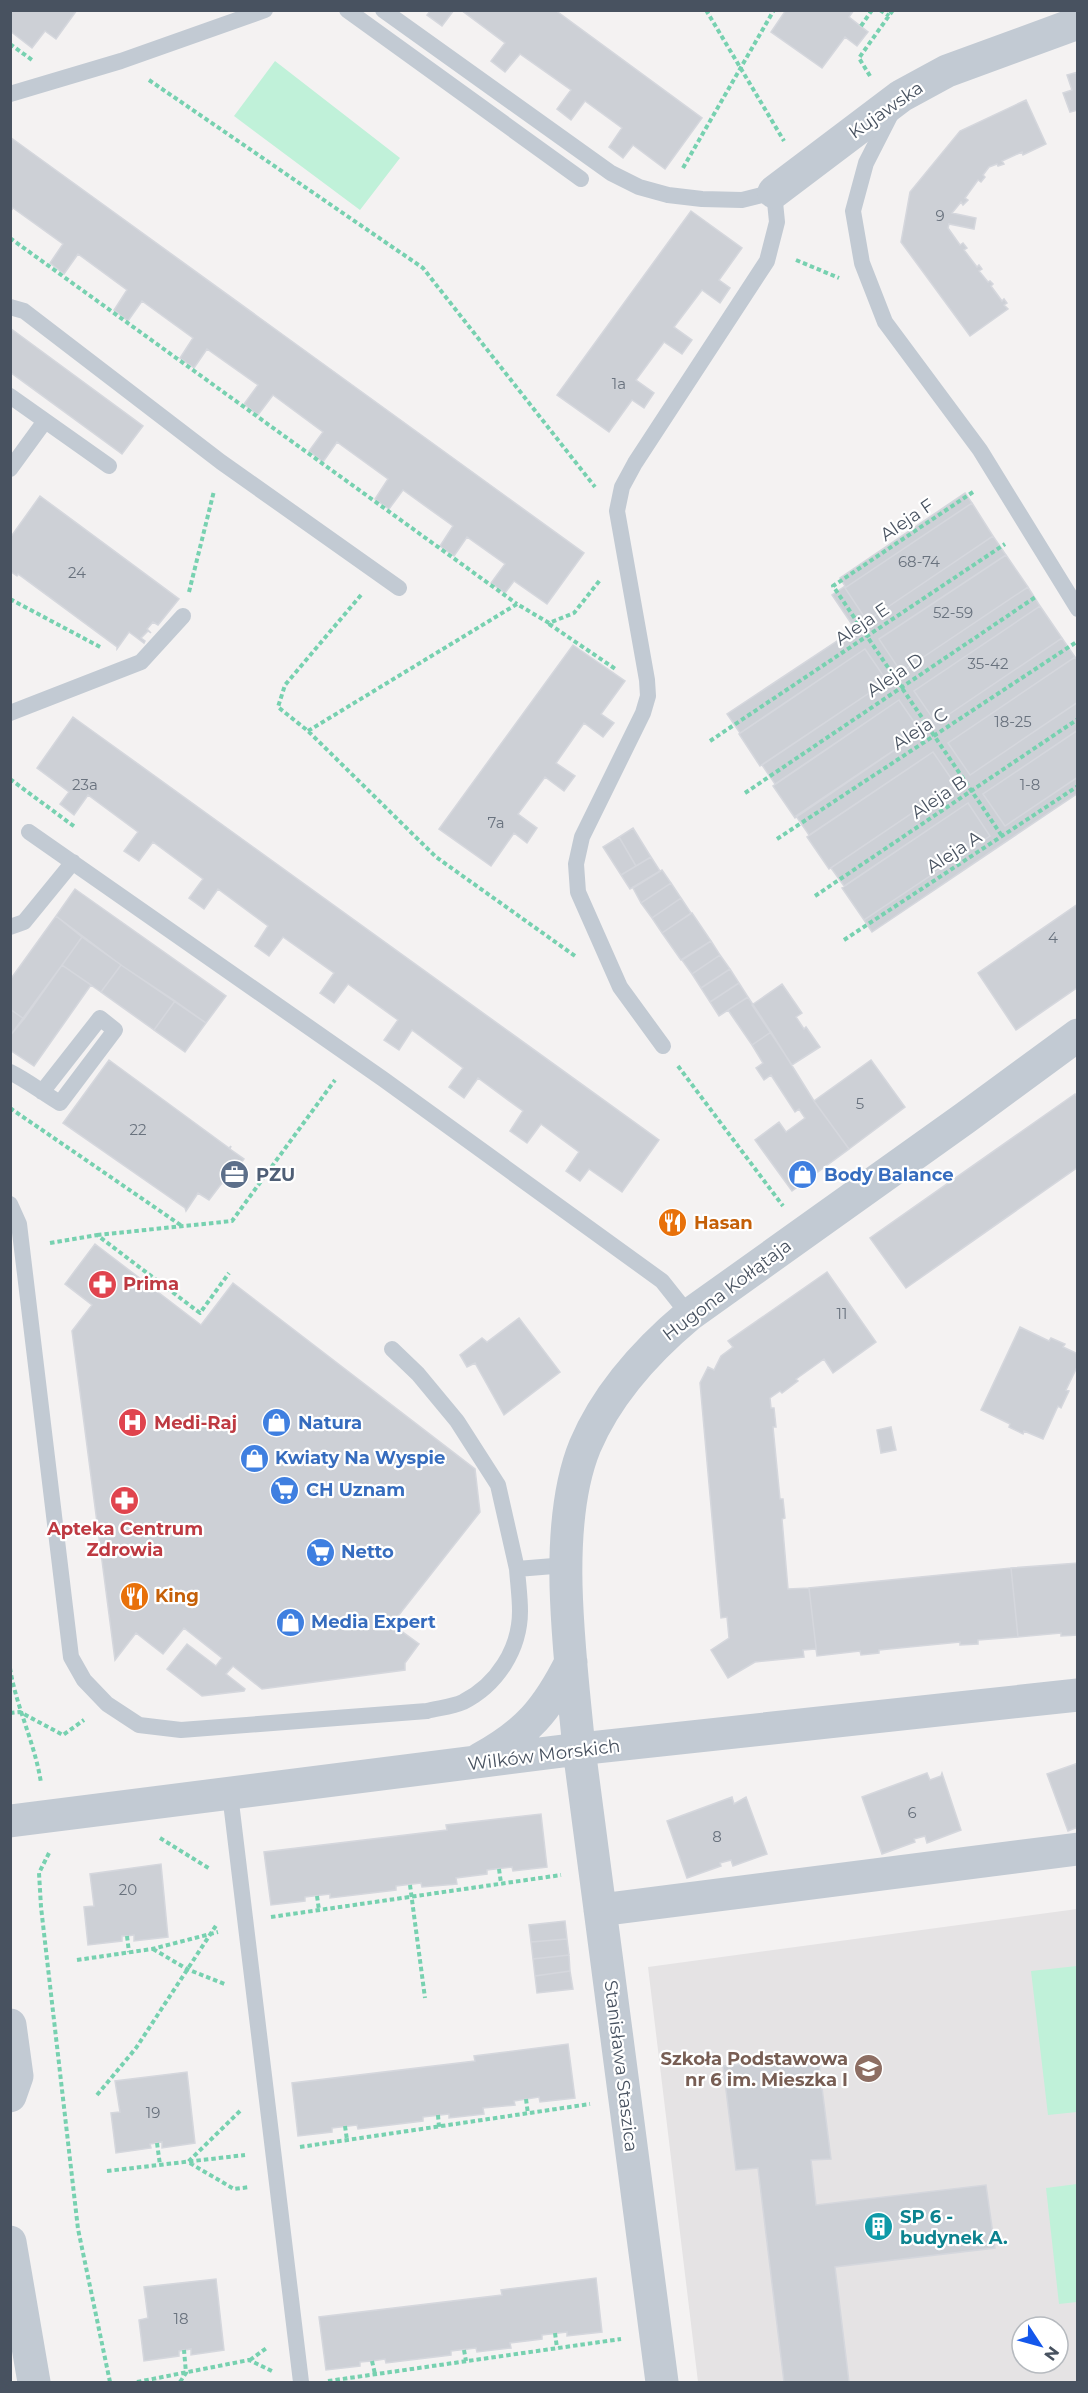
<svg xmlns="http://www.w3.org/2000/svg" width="1088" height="2393" font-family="Montserrat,sans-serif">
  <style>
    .education { fill: #e5e3e4; fill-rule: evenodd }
    .green { fill: #c0f1d9 }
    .building { fill: #cdd0d6; stroke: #d5d7dd; stroke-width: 1.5 }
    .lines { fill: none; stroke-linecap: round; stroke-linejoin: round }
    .path { stroke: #77d1b0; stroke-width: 4; stroke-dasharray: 4.5 3; stroke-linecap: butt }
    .service { stroke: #c2cad3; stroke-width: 16 }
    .minor { stroke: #c2cad3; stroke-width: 33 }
    .tertiary { stroke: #c2cad3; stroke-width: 33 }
    .labels { text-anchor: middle; stroke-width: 4.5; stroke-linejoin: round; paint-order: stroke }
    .number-label { font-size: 15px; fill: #69727e }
    .street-label { font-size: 18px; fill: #485260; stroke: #fff }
    .service-label { font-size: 18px; font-weight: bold; fill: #4e5e75; stroke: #fff; text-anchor: start }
    .shop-label { font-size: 18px; font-weight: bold; fill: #366cbe; stroke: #fff; text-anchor: start }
    .food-label { font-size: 18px; font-weight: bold; fill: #c56008; stroke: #fff; text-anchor: start }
    .health-label { font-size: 18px; font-weight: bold; fill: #be3a42; stroke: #fff; text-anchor: start }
    .education-label { font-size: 18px; font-weight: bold; fill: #785e54; stroke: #fff; text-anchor: end }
    .culture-label { font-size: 18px; font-weight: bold; fill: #0d838f; stroke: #fff; text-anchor: start }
  </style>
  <rect width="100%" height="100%" fill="#f4f2f2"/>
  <path class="education" d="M1077,1909V2382H698L648,1967ZM1022,2327H1058V2363H1022Z"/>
  <path class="green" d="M275,61L400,158L360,210L234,116Z
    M1077,1966V2112L1048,2115L1031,1971Z
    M1077,2184V2302L1059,2304L1046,2188Z"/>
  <path class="building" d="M10,10H77L56,39L45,31L32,48L10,31Z
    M431,10H454L442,26L427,15Z
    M461,10H555L702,118L665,169L633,145L623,158L609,147L622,128L585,101L571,120L557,109L571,90L520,54L505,72L491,61L505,43Z
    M786,10H854L849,17L868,32L857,46L845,37L822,68L771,32Z
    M1078,72V110L1070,112L1063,93L1072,90L1067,75Z
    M1026,100L1046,144L1023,155L1022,152L1002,161L1004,164L998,166L997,164L989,167L983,175L985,177L981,182L978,180L965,198L968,200L963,205L961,202L952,213L976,218L974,229L949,224L948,228L960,245L963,243L967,248L964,250L977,267L979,265L982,269L979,271L988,282L990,281L993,284L991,286L1002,301L1004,299L1007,303L1004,305L1008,309L970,336L901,242L910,192L960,131Z
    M10,137L584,553L547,604L514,581L505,593L491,583L505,564L467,537L454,556L440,546L453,526L403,490L389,509L375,499L388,479L337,442L323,462L309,451L323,432L273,395L258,415L244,404L258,385L207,349L194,368L180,358L193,338L142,301L128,321L114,310L127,290L78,254L64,274L50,263L63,244L13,208L10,212Z
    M691,211L742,248L719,280L730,288L720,303L702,290L674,327L692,340L682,354L664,342L636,380L654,393L644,408L632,400L609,432L557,395Z
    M10,328L143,426L122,454L10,372Z
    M965,493L972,503L845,588L867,621L993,536L1006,555L879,639L901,672L1028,587L1040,606L914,691L936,723L1062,638L1075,657L948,743L970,775L1078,702V730L983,794L1005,826L1078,777V793L872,932L864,920L990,836L968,803L844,886L831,868L955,784L933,752L809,835L796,816L921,732L899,700L775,784L762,765L887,681L865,649L740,733L727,714L855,629L832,595L845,586L840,578Z
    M40,496L179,599L158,625L153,622L147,629L151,633L148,631L141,638L145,641L144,643L129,632L117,649V647L18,574L17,576L10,571V538Z
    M972,503L993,536L867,621L845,588Z
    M1006,555L1028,587L901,672L879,639Z
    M1040,606L1062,638L936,723L914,691Z
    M573,645L625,681L601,714L614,723L603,737L584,723L556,763L575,776L564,791L545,777L518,814L537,828L527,843L514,833L491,866L439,829Z
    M865,649L887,681L760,766L739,734Z
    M1075,657L1078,661V702L970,775L948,743Z
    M899,700L921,732L795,818L773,786Z
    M73,717L659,1140L622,1192L589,1169L580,1181L566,1171L579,1152L541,1124L527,1143L510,1131L523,1111L478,1078L464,1098L449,1087L463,1068L412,1030L399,1050L384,1040L398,1020L348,984L334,1003L320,993L334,973L283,937L269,956L255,946L268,926L218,889L204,909L189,898L203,879L153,842L139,861L124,851L138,832L88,795L74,815L60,804L69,792L37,768Z
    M1078,730V777L1005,826L983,794Z
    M933,752L955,784L829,869L807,837Z
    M968,803L990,836L864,920L842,888Z
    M633,828L651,857L636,866L619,837Z
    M619,837L636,866L621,875L603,847Z
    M651,857L660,871L630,889L621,875Z
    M662,870L671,883L641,903L633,888Z
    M671,883L681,898L652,918L641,903Z
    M75,889L226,996L206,1023L121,965L56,916Z
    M681,898L691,913L662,933L652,918Z
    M1078,904V987L1016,1030L978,973Z
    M692,913L711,941L681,960L662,933Z
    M56,916L82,937L24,1019L10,1009V980Z
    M82,937L121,965L101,992L62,965Z
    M711,941L720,955L692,974L682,960Z
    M720,955L730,969L701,988L692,974Z
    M62,965L91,985L34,1066L10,1050V1036Z
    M121,965L175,1001L154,1030L101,992Z
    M730,969L739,983L710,1002L701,988Z
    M739,983L748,997L719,1016L710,1002Z
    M782,984L802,1013L796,1017L804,1029L806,1027L820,1047L792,1065L752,1005Z
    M748,997L771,1032L752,1045L728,1010Z
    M175,1001L206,1023L185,1052L154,1030Z
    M10,1009L24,1019L10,1036Z
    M771,1032L814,1101L849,1149L792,1191L755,1140L779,1122L786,1132L805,1118L799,1109L795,1112L771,1075L764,1080L756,1068L763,1063L752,1045Z
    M109,1060L229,1148L231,1146L230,1149L244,1159L225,1185L222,1183L209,1200L198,1193L186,1211L185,1208L63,1123Z
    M871,1060L905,1107L849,1149L814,1101Z
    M1075,1094L1078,1098V1167L906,1288L870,1238Z
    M95,1244L201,1325L233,1283L475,1469L480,1512L398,1616L400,1630L419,1644L405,1663V1670L262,1689L233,1666L226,1674L245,1689L244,1691L202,1696L167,1669L187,1644L216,1666L222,1658L184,1628L163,1654L136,1633L115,1660L72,1331L92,1305L65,1284Z
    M827,1272L876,1342L833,1373L824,1359L796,1379L798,1381L782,1393L780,1391L770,1398L771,1408H774L776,1427H773L780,1499H783L785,1518L782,1519L788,1589L809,1588L817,1656L816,1649L803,1650L804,1657L755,1662L728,1678L711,1650L729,1638L727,1617L721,1618L700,1383L708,1367L714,1370L721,1356L733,1347L728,1341Z
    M519,1318L560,1372L504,1415L475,1363L467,1367L460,1355L482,1338L487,1342Z
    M1020,1327L1049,1341L1051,1338L1065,1344L1063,1347L1078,1354V1365L1066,1390L1069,1391L1061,1408L1058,1406L1043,1439L1024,1431L1023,1434L1009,1427L1010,1424L981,1410Z
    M891,1427L896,1450L881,1453L877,1430Z
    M1078,1563V1635L1061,1636V1633L1018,1637L1011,1568Z
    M1011,1568L1018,1637L978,1640V1644L960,1645V1642L879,1650V1653L861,1655L860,1651L817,1656L809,1588Z
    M1078,1763V1827L1068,1831L1047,1774Z
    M927,1773L930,1780L941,1776L942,1773L961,1830L927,1843L925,1836L914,1839L915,1842L882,1854L862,1797Z
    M732,1797L734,1804L746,1797L767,1854L733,1866L731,1860L720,1863L721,1866L687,1878L667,1821Z
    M541,1814L547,1867L513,1871L512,1867L487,1870V1874L456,1878L457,1884L422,1887L421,1883L396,1886V1890L330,1898V1894L305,1897V1901L271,1905L264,1852L447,1830L446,1825Z
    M161,1864L168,1937L134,1941V1935L127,1936H122V1941L88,1945L84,1907L94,1906L90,1874Z
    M565,1921L567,1939L531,1942L529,1925Z
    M567,1939L569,1955L533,1959L531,1942Z
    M569,1955L570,1971L535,1976L533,1959Z
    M570,1971L573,1989L537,1993L535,1976Z
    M568,2044L575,2098L540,2102L539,2097L514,2101L515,2105L483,2108L484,2114L449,2118V2114L423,2117V2121L358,2129L357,2125L332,2128V2132L298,2136L292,2083L475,2061L474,2056Z
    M818,2056L831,2159L811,2160L816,2205L986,2185L995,2248L835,2267L849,2382H784L758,2168L736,2170L723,2066Z
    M187,2072L195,2143L162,2148V2142L150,2144L151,2148L116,2153L111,2113L120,2112L115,2081Z
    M596,2278L602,2332L567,2336V2332L542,2335V2339L510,2343L511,2348L477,2352L476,2348L451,2351V2355L386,2363L385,2359L372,2361L360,2362V2366L326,2370L319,2317L502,2295L501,2290Z
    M216,2279L224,2350L191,2355V2349L179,2351V2356L144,2361L139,2320L148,2318L144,2287Z"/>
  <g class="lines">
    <path class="path" d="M706,10L784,141
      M880,10L889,16
      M861,26L872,10
      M10,44L32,60
      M870,76L859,58L893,10
      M149,80L423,268L595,487
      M683,168L774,10
      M10,238L517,604
      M796,260L839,278
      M973,492L833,586L1002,836
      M189,592L214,491
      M361,595L285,685L278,707L308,731L436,857L575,956
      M10,599L102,648
      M549,624L617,670
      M308,731L517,604L549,623L574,613L600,580
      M710,741L1005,544
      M10,779L75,827
      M745,793L1037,596
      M777,839L1078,641
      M815,896L1078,719
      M844,940L1078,786
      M678,1066L783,1206
      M10,1108L182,1226
      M97,1235L232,1221L335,1080
      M50,1243L97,1235L200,1313L229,1273
      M10,1668C16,1707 35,1743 41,1783
      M10,1713L20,1712L63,1735L84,1720
      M160,1838L210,1869
      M49,1853L39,1873L41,1907L78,2229L110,2382
      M499,1869L501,1883
      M410,1885L425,1998
      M317,1896L319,1910
      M271,1917L561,1875
      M127,1936L129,1952
      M153,1949L187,1969L227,1985
      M77,1960L152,1949L218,1932
      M97,2095L136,2048L217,1924
      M526,2099L528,2114
      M240,2111L188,2162L234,2189L250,2187
      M438,2115L439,2127
      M345,2126L347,2140
      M157,2143L160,2165
      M300,2147L590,2104
      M107,2171L245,2155
      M555,2333L557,2348
      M464,2350L466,2361
      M250,2360L268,2347
      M372,2361L375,2374
      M328,2381L621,2339
      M137,2382L249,2360L272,2371
      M180,2382L186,2373L184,2350"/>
    <path class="service" d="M347,10L581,179
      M383,10L611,173L639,187L668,195L702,199L742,200L774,192L777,222L767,261L635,463L622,487L617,511L647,680L648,696L643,713L582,837L576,864L578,892L620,987L663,1046
      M10,94L121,61L265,10
      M893,110L866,163L853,211L862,263L885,322L980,450L1078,609
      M10,307L24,311L221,462L399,588
      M10,396L109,466
      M10,469L45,421
      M10,713L141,662L183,616
      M29,832L383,1079L662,1281L689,1315
      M10,927L24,922L73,862
      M10,1072C28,1081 43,1093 60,1103L115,1030L100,1018L42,1092
      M10,1204L19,1224L71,1657L84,1680L107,1704L139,1725L181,1730L427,1711C438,1708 452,1707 463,1702C497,1685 520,1649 520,1611C520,1597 518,1583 517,1569
      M392,1349L418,1374L457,1421L498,1485L517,1569L566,1565
      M230,1794L301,2382"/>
    <path class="minor" d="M774,192L901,96L947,71L1078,23
      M480,1759C527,1733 547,1710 571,1662
      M10,1821L579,1749L1078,1695
      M600,1910L1078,1849
      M662,2382L579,1749C571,1660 551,1529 585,1446C607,1394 646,1351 689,1315L965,1118L1078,1035"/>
    <path class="tertiary" d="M10,2025L17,2076L10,2096
      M10,2242L34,2382"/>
  </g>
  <defs>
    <symbol id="office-disc" viewBox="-11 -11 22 22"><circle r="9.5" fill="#5c6f8a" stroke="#fff"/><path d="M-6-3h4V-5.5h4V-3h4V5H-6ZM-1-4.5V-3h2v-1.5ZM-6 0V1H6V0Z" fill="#fff"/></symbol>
    <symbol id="shop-disc" viewBox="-11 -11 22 22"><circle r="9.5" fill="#3f7fe0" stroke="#fff"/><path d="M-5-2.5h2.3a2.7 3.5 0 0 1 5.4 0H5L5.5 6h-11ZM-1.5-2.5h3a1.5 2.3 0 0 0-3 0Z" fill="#fff"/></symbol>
    <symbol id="restaurant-disc" viewBox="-11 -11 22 22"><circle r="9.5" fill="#e8710a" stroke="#fff"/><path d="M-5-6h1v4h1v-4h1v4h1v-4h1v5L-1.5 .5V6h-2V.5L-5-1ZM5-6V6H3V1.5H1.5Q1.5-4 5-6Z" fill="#fff"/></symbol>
    <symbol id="pharmacy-disc" viewBox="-11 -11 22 22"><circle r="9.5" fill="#e0444e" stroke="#fff"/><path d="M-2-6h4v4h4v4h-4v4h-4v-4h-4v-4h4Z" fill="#fff"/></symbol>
    <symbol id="hospital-disc" viewBox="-11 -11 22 22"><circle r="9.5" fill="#e0444e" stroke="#fff"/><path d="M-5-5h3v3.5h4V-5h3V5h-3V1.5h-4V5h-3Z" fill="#fff"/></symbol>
    <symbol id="supermarket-disc" viewBox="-11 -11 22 22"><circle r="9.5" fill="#3f7fe0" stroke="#fff"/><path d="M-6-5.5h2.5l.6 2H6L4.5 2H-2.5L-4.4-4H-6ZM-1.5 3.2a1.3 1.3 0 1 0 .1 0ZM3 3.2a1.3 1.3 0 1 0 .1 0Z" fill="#fff"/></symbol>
    <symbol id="school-disc" viewBox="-11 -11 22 22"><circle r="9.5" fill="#8d6e63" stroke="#fff"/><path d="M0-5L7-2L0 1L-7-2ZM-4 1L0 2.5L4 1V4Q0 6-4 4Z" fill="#fff"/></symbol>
    <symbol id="building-disc" viewBox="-11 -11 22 22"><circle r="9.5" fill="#0f9aa8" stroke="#fff"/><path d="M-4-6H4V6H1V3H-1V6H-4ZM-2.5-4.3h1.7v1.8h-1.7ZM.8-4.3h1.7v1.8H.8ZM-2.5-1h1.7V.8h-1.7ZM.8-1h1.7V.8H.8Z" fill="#fff"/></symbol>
  </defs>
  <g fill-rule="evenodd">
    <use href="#office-disc" x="218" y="1158" width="33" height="33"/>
    <use href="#shop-disc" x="786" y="1158" width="33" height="33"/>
    <use href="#restaurant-disc" x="656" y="1206" width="33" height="33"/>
    <use href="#pharmacy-disc" x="86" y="1268" width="33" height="33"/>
    <use href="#hospital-disc" x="116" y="1406" width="33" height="33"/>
    <use href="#shop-disc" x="260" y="1406" width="33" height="33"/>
    <use href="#shop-disc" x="238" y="1442" width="33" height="33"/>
    <use href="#supermarket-disc" x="268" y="1474" width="33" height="33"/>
    <use href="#pharmacy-disc" x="108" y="1484" width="33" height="33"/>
    <use href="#supermarket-disc" x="304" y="1536" width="33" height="33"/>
    <use href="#restaurant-disc" x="118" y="1580" width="33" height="33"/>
    <use href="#shop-disc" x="274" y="1606" width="33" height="33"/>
    <use href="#school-disc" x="852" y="2052" width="33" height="33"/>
    <use href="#building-disc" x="862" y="2210" width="33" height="33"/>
  </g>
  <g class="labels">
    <g class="number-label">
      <text x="940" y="221">9</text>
      <text x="619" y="389">1a</text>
      <text x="919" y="567">68-74</text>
      <text x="77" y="578">24</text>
      <text x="953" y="618">52-59</text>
      <text x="988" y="669">35-42</text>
      <text x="1013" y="727">18-25</text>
      <text x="85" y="790">23a</text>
      <text x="1030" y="790">1-8</text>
      <text x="496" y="828">7a</text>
      <text x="1053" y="943">4</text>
      <text x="860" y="1109">5</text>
      <text x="138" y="1135">22</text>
      <text x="842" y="1319">11</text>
      <text x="912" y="1818">6</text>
      <text x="717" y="1842">8</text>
      <text x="128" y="1895">20</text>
      <text x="153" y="2118">19</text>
      <text x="181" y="2324">18</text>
    </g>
    <g class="street-label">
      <text transform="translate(886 110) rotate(-35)" y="6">Kujawska</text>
      <text transform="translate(907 520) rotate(-34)" y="6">Aleja F</text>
      <text transform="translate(862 624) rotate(-34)" y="6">Aleja E</text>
      <text transform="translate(895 675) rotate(-34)" y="6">Aleja D</text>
      <text transform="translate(920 729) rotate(-33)" y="6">Aleja C</text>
      <text transform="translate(939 797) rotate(-34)" y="6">Aleja B</text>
      <text transform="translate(954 852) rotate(-33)" y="6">Aleja A</text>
      <text transform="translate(727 1290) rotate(-37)" y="6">Hugona Kołłątaja</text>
      <text transform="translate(544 1755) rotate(-7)" y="6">Wilków Morskich</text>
      <text transform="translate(621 2066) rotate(83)" y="6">Stanisława Staszica</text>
    </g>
    <g class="service-label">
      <text x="256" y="1181">PZU</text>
    </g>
    <g class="shop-label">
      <text x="824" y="1181">Body Balance</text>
      <text x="298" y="1429">Natura</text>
      <text x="275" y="1464">Kwiaty Na Wyspie</text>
      <text x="306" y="1496">CH Uznam</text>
      <text x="341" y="1558">Netto</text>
      <text x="311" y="1628">Media Expert</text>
    </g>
    <g class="food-label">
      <text x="694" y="1229">Hasan</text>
      <text x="155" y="1602">King</text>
    </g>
    <g class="health-label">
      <text x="123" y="1290">Prima</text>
      <text x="154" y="1429">Medi-Raj</text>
      <text x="125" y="1535" text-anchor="middle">Apteka Centrum<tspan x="125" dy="21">Zdrowia</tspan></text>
    </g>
    <g class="education-label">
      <text x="848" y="2065">Szkoła Podstawowa<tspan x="848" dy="21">nr 6 im. Mieszka I</tspan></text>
    </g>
    <g class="culture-label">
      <text x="900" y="2223">SP 6 -<tspan x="900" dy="21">budynek A.</tspan></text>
    </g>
  </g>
  <rect width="1088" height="2393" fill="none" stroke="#485260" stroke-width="24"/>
  <g transform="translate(1040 2345) rotate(126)"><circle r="28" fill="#ffffff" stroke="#b6babf" stroke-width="1.5"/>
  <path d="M0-4.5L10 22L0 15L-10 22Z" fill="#1457eb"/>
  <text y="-9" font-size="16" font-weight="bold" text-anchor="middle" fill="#485260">N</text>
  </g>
</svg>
